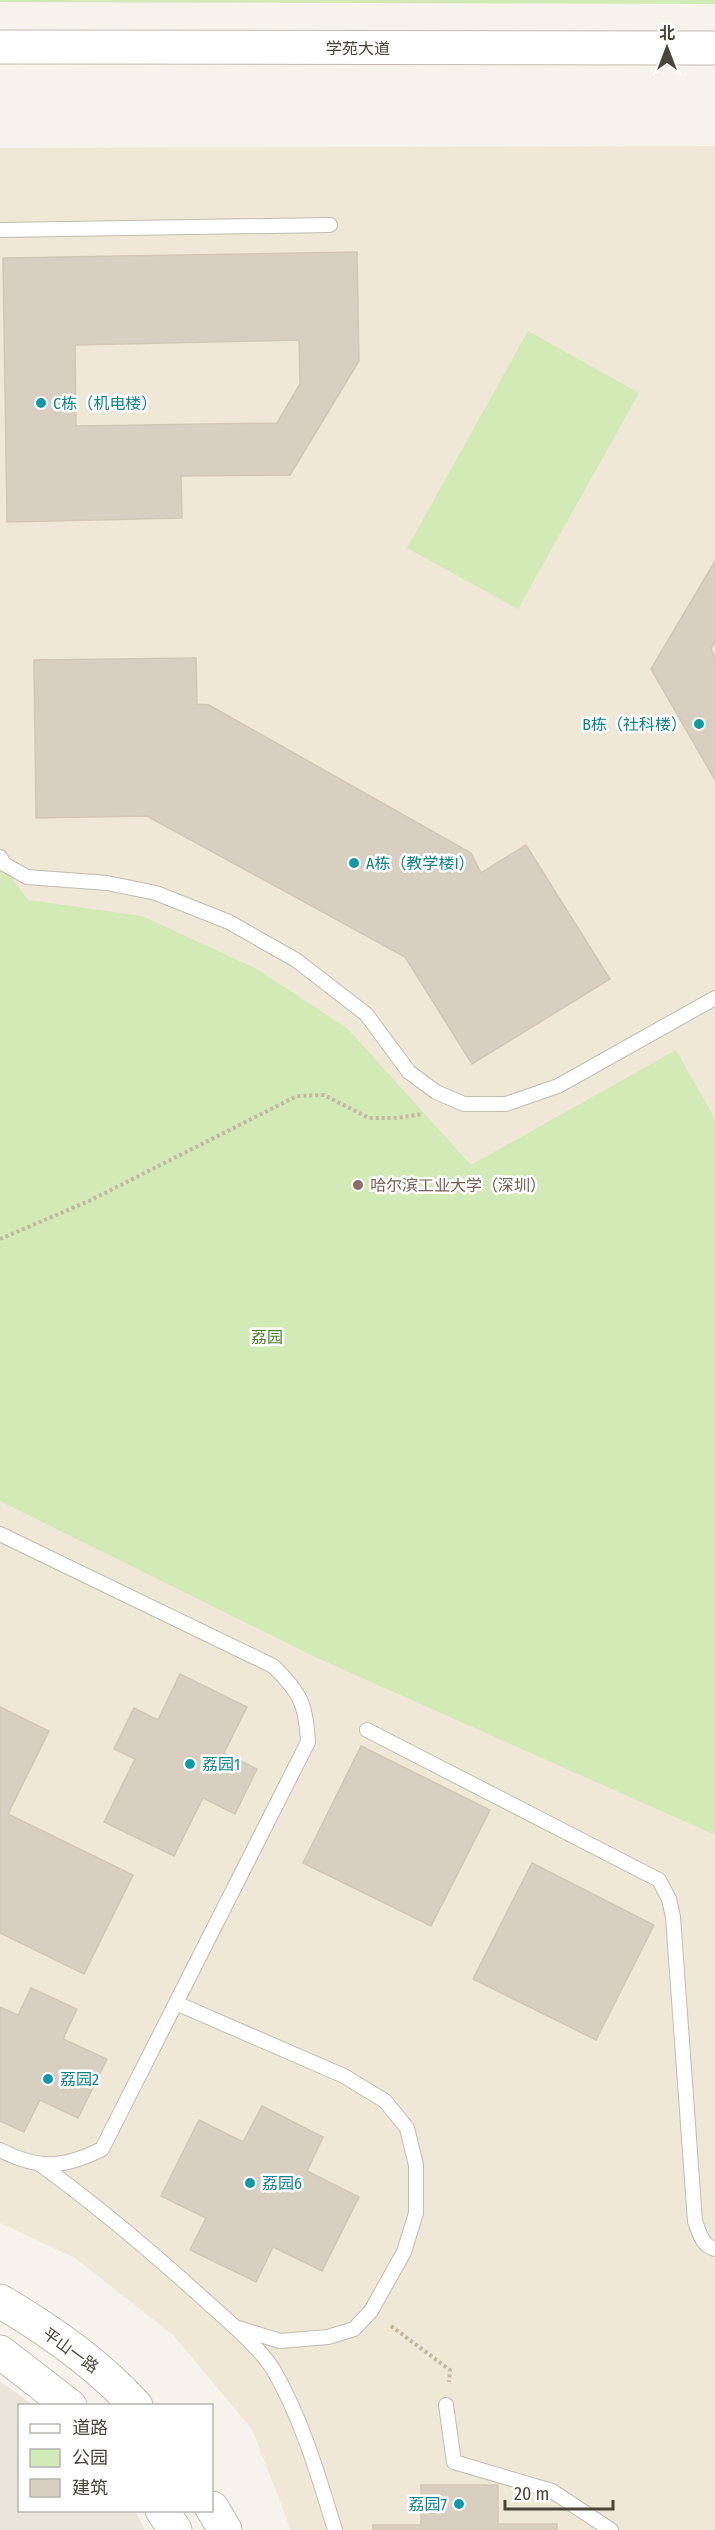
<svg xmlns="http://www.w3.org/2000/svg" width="715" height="2530" font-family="'Fira Sans Condensed','Noto Sans SC',sans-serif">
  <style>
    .residential { fill: #eae5da }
    .education { fill: #efe8d6 }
    .green { fill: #d2eab5 }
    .building { fill: #d8cfc1; stroke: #d3c7b4; stroke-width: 1.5; fill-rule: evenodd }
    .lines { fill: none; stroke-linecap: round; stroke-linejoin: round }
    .service-casing { stroke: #c2bbae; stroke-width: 16 }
    .tertiary-casing { stroke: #c2bbae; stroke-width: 35 }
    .path { stroke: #c4b79f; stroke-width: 4; stroke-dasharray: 3 3; stroke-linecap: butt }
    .service { stroke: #fff; stroke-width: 14 }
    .tertiary { stroke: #fff; stroke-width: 33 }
    .culture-dot { fill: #0f9aa8; stroke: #fff; stroke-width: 2 }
    .education-dot { fill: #8d6e63; stroke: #fff; stroke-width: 2 }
    .labels { text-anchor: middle; stroke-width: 5; stroke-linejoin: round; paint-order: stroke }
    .street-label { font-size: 16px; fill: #4b4439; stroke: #fff }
    .culture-label { font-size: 16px; fill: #0d838f; stroke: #fff; text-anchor: start }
    .education-label { font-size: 16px; fill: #785e54; stroke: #fff; text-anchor: start }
    .park-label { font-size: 16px; fill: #4a7f2a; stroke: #fff }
  </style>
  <rect width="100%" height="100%" fill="#f6f3ec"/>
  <path class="residential" d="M0,2381L33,2405L20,2406V2510L135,2511L145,2530H0Z"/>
  <path class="education" d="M715,146V2530H291L252,2429L173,2335L75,2258L0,2223V148Z"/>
  <path class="green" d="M0,0H715V4L0,2Z
    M528,331L639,393L518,609L407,548Z
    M0,863L28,900L142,916L257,969L348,1029L471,1165L676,1050L715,1119V1835L315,1657L0,1501Z"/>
  <path class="building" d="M357,252L359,361L290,475L181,476L182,518L7,522L3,258ZM299,340L300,384L277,423L76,426L75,345Z
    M715,561V642L711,649L715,657V780L651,669Z
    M196,658L197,704L209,705L471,853L481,873L526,845L610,979L472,1064L405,957L147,816L36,818L34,660Z
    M180,1674L247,1707L224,1753L257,1769L235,1814L203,1798L174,1856L104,1822L135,1759L114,1749L134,1708L158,1720Z
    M0,1707L49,1731L8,1814L133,1875L84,1974L0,1933Z
    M361,1746L490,1810L431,1926L303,1863Z
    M532,1863L654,1925L596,2040L473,1979Z
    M31,1988L77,2009L63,2039L107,2059L78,2118L40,2100L24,2132L0,2121V2007L18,2015Z
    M262,2106L323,2137L307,2171L359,2197L322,2271L273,2247L256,2282L190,2250L206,2218L161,2196L199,2120L243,2142Z
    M421,2485H498V2524H557V2530H373V2525H421Z"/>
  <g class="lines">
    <defs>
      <path id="service" d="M0,230L330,225
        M0,857L4,864L27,877L107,883L156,893L229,922L296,960L366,1014L409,1072L436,1092L464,1104H506L558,1086L715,998
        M0,1534L273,1666C300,1692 306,1704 308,1742L102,2149C64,2168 39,2170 0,2150
        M367,1730L659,1880L669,1899L673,1917L695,2221C699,2232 702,2246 715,2249
        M176,2003L344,2076L385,2101L407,2128L416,2165V2213L404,2252L371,2311L354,2329L328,2337L280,2341L235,2327
        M41,2165C99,2207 153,2253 206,2301C226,2319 259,2347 273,2369C302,2419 318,2475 335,2530
        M446,2405L454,2462L552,2491L611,2530"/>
      <path id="tertiary" d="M0,47L715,48
        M0,2301C49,2330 97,2363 136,2406
        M0,2352L70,2406
        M212,2508L225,2530
        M162,2510L175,2530"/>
    </defs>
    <use href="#service" class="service-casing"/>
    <use href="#tertiary" class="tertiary-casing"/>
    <path class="path" d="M0,1239L89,1201L297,1096L324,1095L369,1118H397L422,1114
      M391,2326L450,2370L449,2382"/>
    <use href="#service" class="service"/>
    <use href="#tertiary" class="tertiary"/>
  </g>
  <g class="culture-dot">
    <circle cx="41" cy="403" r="6"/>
    <circle cx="699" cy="724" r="6"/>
    <circle cx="354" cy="863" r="6"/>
    <circle cx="190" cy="1764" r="6"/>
    <circle cx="48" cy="2079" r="6"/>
    <circle cx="250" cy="2183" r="6"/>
    <circle cx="459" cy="2504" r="6"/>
  </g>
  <circle class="education-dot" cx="358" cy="1185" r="6"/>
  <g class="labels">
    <g class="street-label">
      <text x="358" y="54">学苑大道</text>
      <text transform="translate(71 2350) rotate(36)" y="6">平山一路</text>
    </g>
    <g class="culture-label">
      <text x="53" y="409">C栋（机电楼）</text>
      <text x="687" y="730" text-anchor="end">B栋（社科楼）</text>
      <text x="366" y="869">A栋（教学楼I）</text>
      <text x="202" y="1770">荔园1</text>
      <text x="60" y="2085">荔园2</text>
      <text x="262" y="2189">荔园6</text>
      <text x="447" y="2510" text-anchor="end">荔园7</text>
    </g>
    <g class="education-label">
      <text x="370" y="1191">哈尔滨工业大学（深圳）</text>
    </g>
    <g class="park-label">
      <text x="267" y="1343">荔园</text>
    </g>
  </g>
  <rect x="18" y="2404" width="195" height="108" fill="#ffffff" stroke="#b7b4b0" stroke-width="1.5"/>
  <rect x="30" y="2424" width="30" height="9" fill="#ffffff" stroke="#b7b4b0" stroke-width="1.5"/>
  <text x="72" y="2434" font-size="18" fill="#4b4439">道路</text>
  <rect x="30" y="2449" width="30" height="18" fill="#d2eab5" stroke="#b7b4b0" stroke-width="1.5"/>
  <text x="72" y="2464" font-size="18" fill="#4b4439">公园</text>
  <rect x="30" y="2479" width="30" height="18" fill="#d8cfc1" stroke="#b7b4b0" stroke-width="1.5"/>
  <text x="72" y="2494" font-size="18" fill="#4b4439">建筑</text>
  <g transform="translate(667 48)" stroke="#ffffff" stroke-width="4.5" paint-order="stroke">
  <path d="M0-4.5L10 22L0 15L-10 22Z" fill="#4b4439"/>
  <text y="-9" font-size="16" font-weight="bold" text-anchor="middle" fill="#4b4439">北</text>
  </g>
  <path d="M505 2500v9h108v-9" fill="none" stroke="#4b4439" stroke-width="3"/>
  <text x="514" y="2500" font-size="18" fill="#4b4439" stroke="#ffffff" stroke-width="4.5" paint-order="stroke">20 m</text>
</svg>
